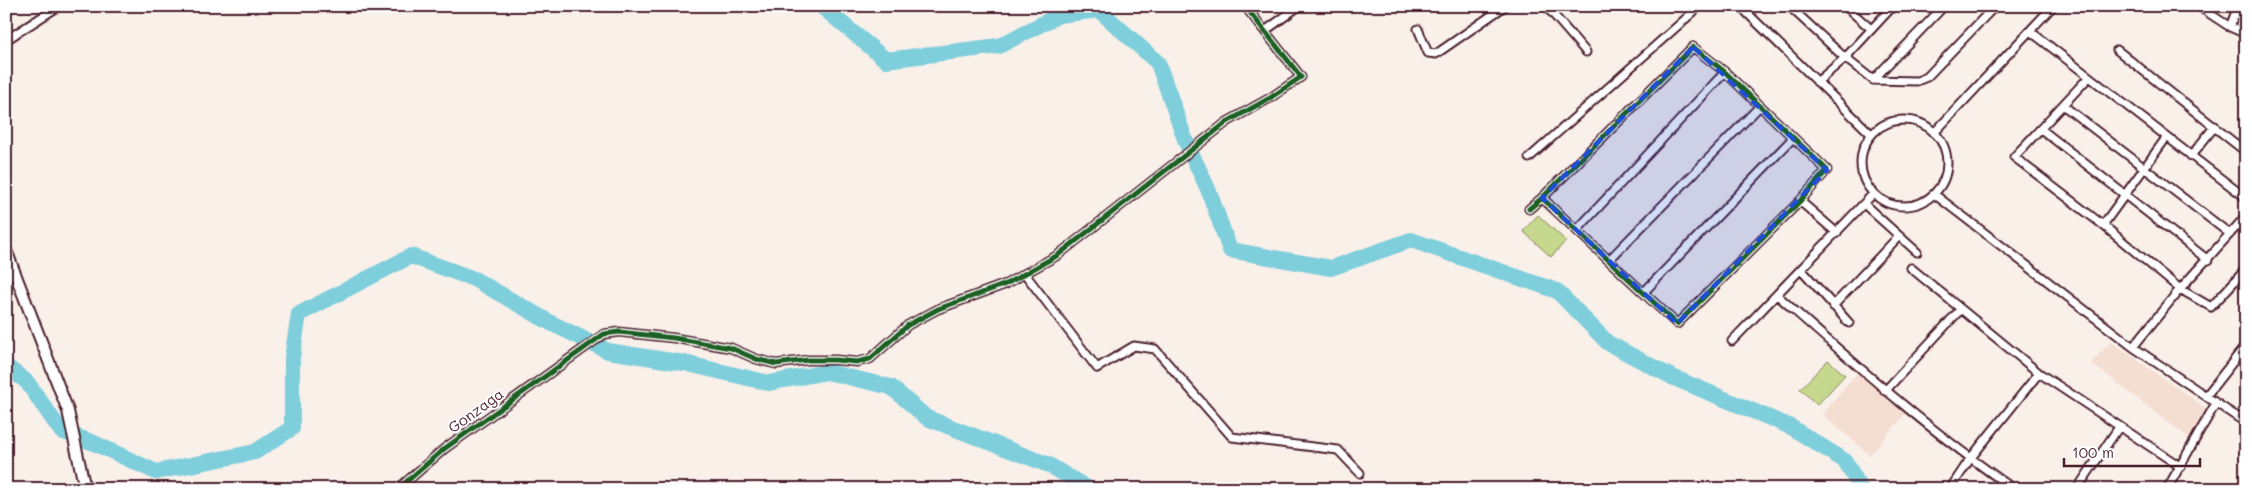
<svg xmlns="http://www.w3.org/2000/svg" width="2252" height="495" font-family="Mali,sans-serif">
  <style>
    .built { fill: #f4ddd1 }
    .green { fill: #c5d88d; stroke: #887c5c }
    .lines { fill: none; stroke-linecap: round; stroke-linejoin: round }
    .river { stroke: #7fcedb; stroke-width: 16 }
    .street-casing { stroke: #4a1f2b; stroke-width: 11 }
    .secondary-casing { stroke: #4a1f2b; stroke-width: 14 }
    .street { stroke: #fff; stroke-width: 7 }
    .secondary { stroke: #fff; stroke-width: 10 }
    .cycleway-casing { stroke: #fff; stroke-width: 8 }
    .cycleway { stroke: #1b5e20; stroke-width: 5 }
    .marked { fill: #1d4ed8; fill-opacity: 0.2; stroke: #1d4ed8; stroke-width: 4; stroke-dasharray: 10 6; stroke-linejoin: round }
    .labels { text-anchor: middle; stroke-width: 4; stroke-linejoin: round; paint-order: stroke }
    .street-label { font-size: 15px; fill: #4a1f2b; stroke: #fff }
  </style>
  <rect width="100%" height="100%" fill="#faf0ea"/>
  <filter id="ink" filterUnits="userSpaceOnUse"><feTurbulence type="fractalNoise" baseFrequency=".02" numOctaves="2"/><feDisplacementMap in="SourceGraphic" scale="10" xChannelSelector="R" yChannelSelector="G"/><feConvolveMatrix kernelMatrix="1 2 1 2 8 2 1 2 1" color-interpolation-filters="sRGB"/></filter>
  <g filter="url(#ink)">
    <path class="built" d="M2111,342L2207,409L2189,438L2091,363Z
      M1858,372L1906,413L1870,455L1822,414Z"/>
    <path class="green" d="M1538,215L1566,241L1551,257L1523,231Z
      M1828,360L1845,375L1817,405L1800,389Z"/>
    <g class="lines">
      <path class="river" d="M821,6L886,60L999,46L1059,15L1099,10L1158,63L1186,142L1208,189L1230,250L1331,268L1411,240L1557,291L1608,343L1672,377L1791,427L1845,461L1861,489
        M6,366L27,382L61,431L94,443L156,472L255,452L292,428V358L299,314L411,256L474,279L551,323L608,351L684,363L769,383L827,372L891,387L927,418L1049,465L1089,489
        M1192,489H1200"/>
      <defs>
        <path id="street" d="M1546,6L1586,52
          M1740,6L1871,134
          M1789,6L1845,58L1873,80L1917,81L1927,77L1995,6
          M1845,6L1871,29
          M2198,6L2230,27L2246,34
          M2230,27L2238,6
          M1418,29L1428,53L1436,54L1505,6
          M1265,31L1299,6
          M2030,31L2246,198
          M6,40L59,6
          M2117,50L2246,152
          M2089,77L2014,157L2103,225L2180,289L2211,307L2246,269
          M1873,80L1944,6
          M1817,82L1845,58L1893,6
          M2064,106L2230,234
          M1861 163a43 43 0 1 1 86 0a43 43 0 1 1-86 0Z
          M2041,129L2208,260
          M1934,133L2053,6
          M2191,156L2215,126
          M1529,158L1700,6
          M1934,194L2133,347L2246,423
          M1800,201L1837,233
          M1865,205L1917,252
          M1529,209L1542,198L1693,47L1725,72L1827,170L1800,201L1677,324L1542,198
          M2103,225L2166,138
          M1577,230L1725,72
          M1609,260L1760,106
          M1911,268L2039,373L2181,467
          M1801,269L1849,323
          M1025,274L1097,368L1134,346L1155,349L1232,437L1338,450L1360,473
          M1644,292L1793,138
          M1777,295C1854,363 1929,431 2014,489
          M1833,306L1899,236
          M1732,341L1873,194
          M2133,347L2180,289L2246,216
          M1885,391L1960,310
          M2206,396L2246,345
          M398,489L444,449L604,334L619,332L674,338L731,348L756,359L776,364L808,360H836L857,362L870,359L908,325L938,309L1006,284L1058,255L1227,122L1270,98L1301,77L1245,6
          M1950,489L1970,459L2039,373
          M2077,489L2119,427
          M2167,489L2216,403"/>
        <path id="secondary" d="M6,250L68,411L85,489"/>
      </defs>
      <use href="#street" class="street-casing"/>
      <use href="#secondary" class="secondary-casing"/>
      <use href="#street" class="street"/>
      <use href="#secondary" class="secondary"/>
      <defs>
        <path id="cycleway" d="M1529,209L1542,198L1693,47L1725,72L1827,170L1800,201L1677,324L1542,198
          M398,489L444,449L604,334L619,332L674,338L731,348L756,359L776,364L808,360H836L857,362L870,359L908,325L938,309L1006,284L1058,255L1227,122L1270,98L1301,77L1245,6"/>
      </defs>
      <use href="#cycleway" class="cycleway-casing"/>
      <use href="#cycleway" class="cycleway"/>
    </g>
  </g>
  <path class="marked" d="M1693,47L1827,170L1677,324L1542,198Z"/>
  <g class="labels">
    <g class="street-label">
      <text transform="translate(476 411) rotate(-36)" y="5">Gonzaga</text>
    </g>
  </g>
  <rect width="2252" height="495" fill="none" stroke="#fff" stroke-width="25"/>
  <rect x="12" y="12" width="2227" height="470" fill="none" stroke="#4a1f2b" stroke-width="2" filter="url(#ink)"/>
  <path d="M2064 458v8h136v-8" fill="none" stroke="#4a1f2b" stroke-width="2.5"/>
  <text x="2072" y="458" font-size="15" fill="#4a1f2b" stroke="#ffffff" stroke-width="4" paint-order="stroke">100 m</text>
</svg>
